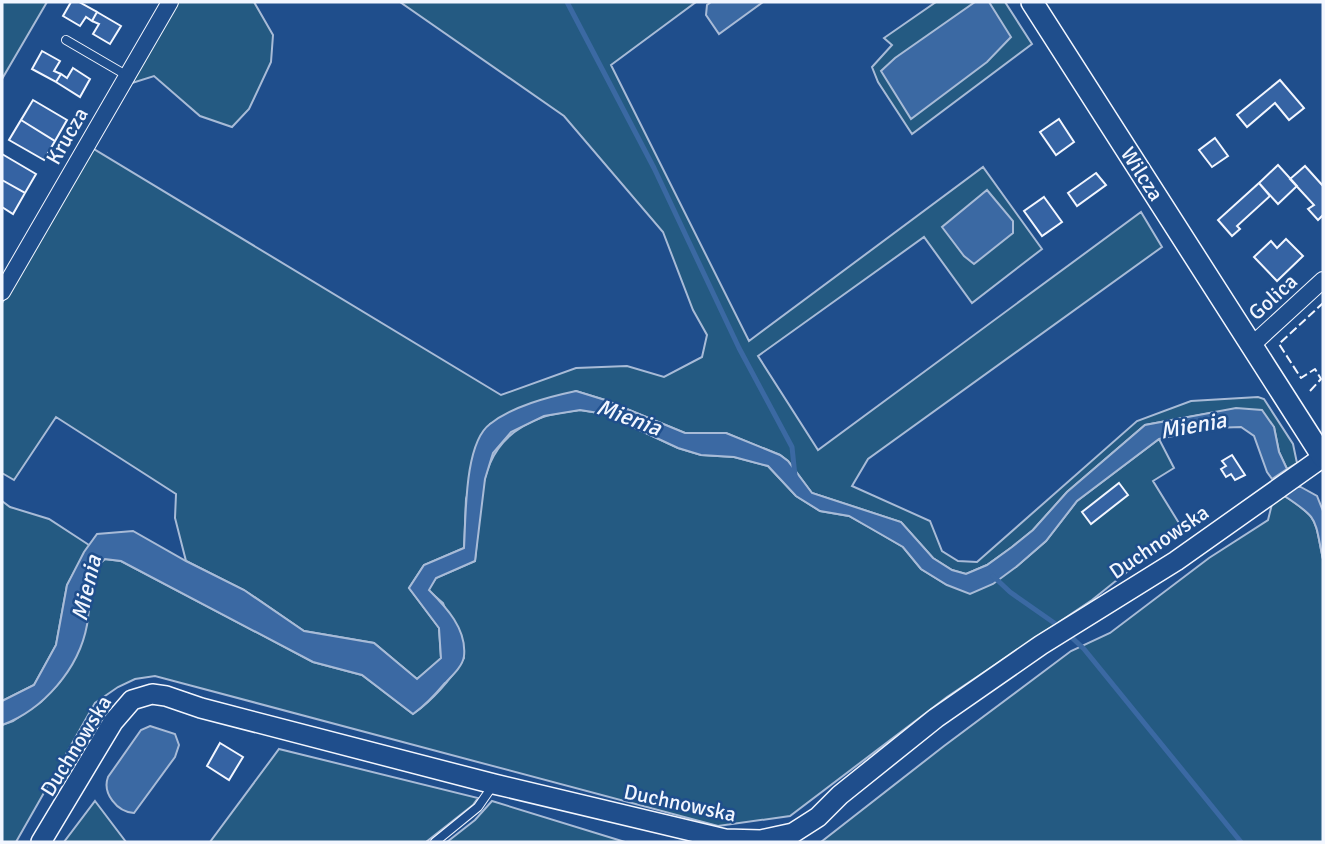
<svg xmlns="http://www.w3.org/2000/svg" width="1325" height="844" font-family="Signika,sans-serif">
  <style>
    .green { fill: #245a82; stroke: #a8bbd7; stroke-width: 2 }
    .water { fill: #3b69a3; stroke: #a8bbd7; stroke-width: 2 }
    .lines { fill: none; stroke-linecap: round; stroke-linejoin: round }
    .stream { stroke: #3b69a3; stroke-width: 5 }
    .building { fill: #3563a3; stroke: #f2f6ff; stroke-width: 2 }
    .service-casing { stroke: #f2f6ff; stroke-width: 10 }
    .minor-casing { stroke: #f2f6ff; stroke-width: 18 }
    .tertiary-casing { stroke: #f2f6ff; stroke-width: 22 }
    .secondary-casing { stroke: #f2f6ff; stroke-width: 24 }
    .service { stroke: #1f4e8c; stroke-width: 8 }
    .minor { stroke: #1f4e8c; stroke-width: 16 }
    .tertiary { stroke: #1f4e8c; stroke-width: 19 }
    .secondary { stroke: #1f4e8c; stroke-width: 21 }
    .fence { stroke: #f2f6ff; stroke-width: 2; stroke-dasharray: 9 3.5; stroke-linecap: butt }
    .labels { text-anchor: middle; stroke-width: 5; stroke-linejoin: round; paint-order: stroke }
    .street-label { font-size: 21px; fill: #f2f6ff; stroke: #1f4e8c }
    .water-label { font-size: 23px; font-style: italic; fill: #f2f6ff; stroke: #1f4e8c }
  </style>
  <rect width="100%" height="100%" fill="#1f4e8c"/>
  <path class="green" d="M2,2H47L2,79Z
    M177,2H254L273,35L271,62L249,109L232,127L200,116L154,76L132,83Z
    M400,2H696L611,65L749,341L983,167L1042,249L972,303L924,237L758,356L818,450L1141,212L1162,247L868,459L852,486L930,521L942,551L958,561L977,562L1137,421L1191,401L1258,397L1264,399L1293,444L1297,463L1287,469L1279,452L1274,427L1216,412L1145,425L1067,492L1033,530L1012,547L987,565L966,574L952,570L933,558L901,522L812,493L788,461L780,455L726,433H685L605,400L576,391L490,424L466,499L464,548L424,565L409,588L439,628L441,659L417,679L374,643L304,631L244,590L186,561L175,518L176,494L56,417L14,480L2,473V303L92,148L501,395L576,368L627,366L664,377L702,357L707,335L693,310L663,232L564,116Z
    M936,2H1005L1032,44L912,134L878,82L872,67L892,45L884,38Z
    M580,410L605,414L678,448L701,455L734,457L768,466L796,496L820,511L849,516L874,530L903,547L921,569L947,585L1016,567L1046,541L1077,501L1159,439L1174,468L1153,481L1182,528L1092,600L947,697L790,816L718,826L155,676L135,679L118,687L95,703L16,842H2V725L13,721L41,702L60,682L86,627L92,571L104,559L121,561L313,662L362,675L413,714C434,699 451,679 464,658L443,603L428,590L436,578L475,561C482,500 474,441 543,417C554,413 568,412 580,410Z
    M1283,495C1320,519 1314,518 1323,559V842H821L944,746L1071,651L1110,633L1209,558L1268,520L1272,504Z
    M2,501L10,507L49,519L89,545L67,585L56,645L34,685L2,701Z
    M279,749L478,798L473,805L426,842H210Z
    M95,801L126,842H64Z
    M492,801L625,842H447L475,820Z"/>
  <path class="water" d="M711,2H763L719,34L706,15L707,5Z
    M975,2H989L1011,37L987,62L911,119L881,71L895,58Z
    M987,190L1013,221V233L974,264L964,256L942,227Z
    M576,391L605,400L685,433H726L780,455L788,461L812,493L901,522L933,558L952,570L966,574L987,565L1012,547L1033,530L1067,492L1145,425L1236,408L1262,410L1274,427L1279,452L1287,469L1272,479L1267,472L1254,436L1241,427L1211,428L1159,439L1077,501L1046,541L1016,567L993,584L970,594L947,585L921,569L903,547L849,516L820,511L796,496L768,466L734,457L701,455L678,448L605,414L580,410L544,416L511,432L493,453L485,479L475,561L436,578L429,590C446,607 467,629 464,656C463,666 452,676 445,683C435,695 426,705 413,714L362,675L313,662L121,561L105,559L92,571C90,589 90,608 87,625C79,669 43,710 2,725V701L34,685L56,645L67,585L84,552L97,534L133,531L186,561L244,590L304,631L374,643L417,679L441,658L439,628L409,588L424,565L464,548C466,517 464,443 490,424C513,406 548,397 576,391Z
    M1299,486L1317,496L1323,511V559C1314,518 1320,519 1283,495Z
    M150,726L175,734L179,745L175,757L134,813C117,812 102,793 108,777L141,730Z"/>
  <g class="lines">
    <path class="stream" d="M567,2L654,168L739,348L792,447L795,476
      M993,576L1010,592L1060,627
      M1067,633L1084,649L1241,842"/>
  </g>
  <path class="building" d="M71,2H79L97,12L92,21L86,17L80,26L63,16Z
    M97,12L121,26L110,44L93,34L99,24L92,21Z
    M42,51L60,61L54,71L61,74L56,82L32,69Z
    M73,68L90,79L80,97L56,82L61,74L67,78Z
    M1280,80L1304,108L1289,120L1275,103L1247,127L1237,115Z
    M33,100L67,120L55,141L21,120Z
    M1059,119L1074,142L1056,155L1040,132Z
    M21,120L55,141L44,160L9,140Z
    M1215,138L1228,156L1212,167L1199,150Z
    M2,154L36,174L25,193L2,180Z
    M1278,165L1297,186L1278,204L1259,183Z
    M1305,166L1323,186V215L1318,220L1308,209L1314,205L1290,179Z
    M1096,173L1106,185L1077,206L1068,193Z
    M2,180L25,193L13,214L2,207Z
    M1259,183L1270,196L1237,226L1240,229L1232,236L1218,220Z
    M1044,197L1062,222L1042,236L1024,211Z
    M1286,239L1303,256L1277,281L1254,257L1271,241L1277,248Z
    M1232,455L1245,475L1235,480L1231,474L1226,477L1221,469L1226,466L1222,461Z
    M1119,483L1128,495L1091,524L1082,512Z
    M220,743L243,757L229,780L207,766Z"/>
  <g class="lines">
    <defs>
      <path id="service" d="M66,40L126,75
        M435,842L478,807L494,784"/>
      <path id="minor" d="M2,292L170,2
        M1252,345L1323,280"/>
      <path id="tertiary" d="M41,842L113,722L132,700L152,694L166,696L201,708L494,784L725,839L761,840L793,833L818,817L840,795L936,718L1041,645L1176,561L1323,457"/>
      <path id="secondary" d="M1032,2L1323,457"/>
    </defs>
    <use href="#service" class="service-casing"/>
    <use href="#minor" class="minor-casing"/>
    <use href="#tertiary" class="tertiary-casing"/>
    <use href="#secondary" class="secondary-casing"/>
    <use href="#service" class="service"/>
    <use href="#minor" class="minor"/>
    <use href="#tertiary" class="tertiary"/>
    <use href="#secondary" class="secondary"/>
    <path class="fence" d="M1310,391L1321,379L1315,369L1301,378L1279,344L1323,303"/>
  </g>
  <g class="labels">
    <g class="street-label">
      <text transform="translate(67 136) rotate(-60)" y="7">Krucza</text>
      <text transform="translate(1142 174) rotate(57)" y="7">Wilcza</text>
      <text transform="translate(1273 297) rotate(-42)" y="7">Golica</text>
      <text transform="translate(1159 542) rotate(-34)" y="7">Duchnowska</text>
      <text transform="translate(76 746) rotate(-58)" y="7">Duchnowska</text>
      <text transform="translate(680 803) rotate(12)" y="7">Duchnowska</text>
    </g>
    <g class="water-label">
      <text transform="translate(629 417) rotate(20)" y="8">Mienia</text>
      <text transform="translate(1193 425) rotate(-10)" y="8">Mienia</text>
      <text transform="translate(86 588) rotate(-77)" y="8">Mienia</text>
    </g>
  </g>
  <rect width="1325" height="844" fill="none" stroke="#f2f6ff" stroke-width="7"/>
</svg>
